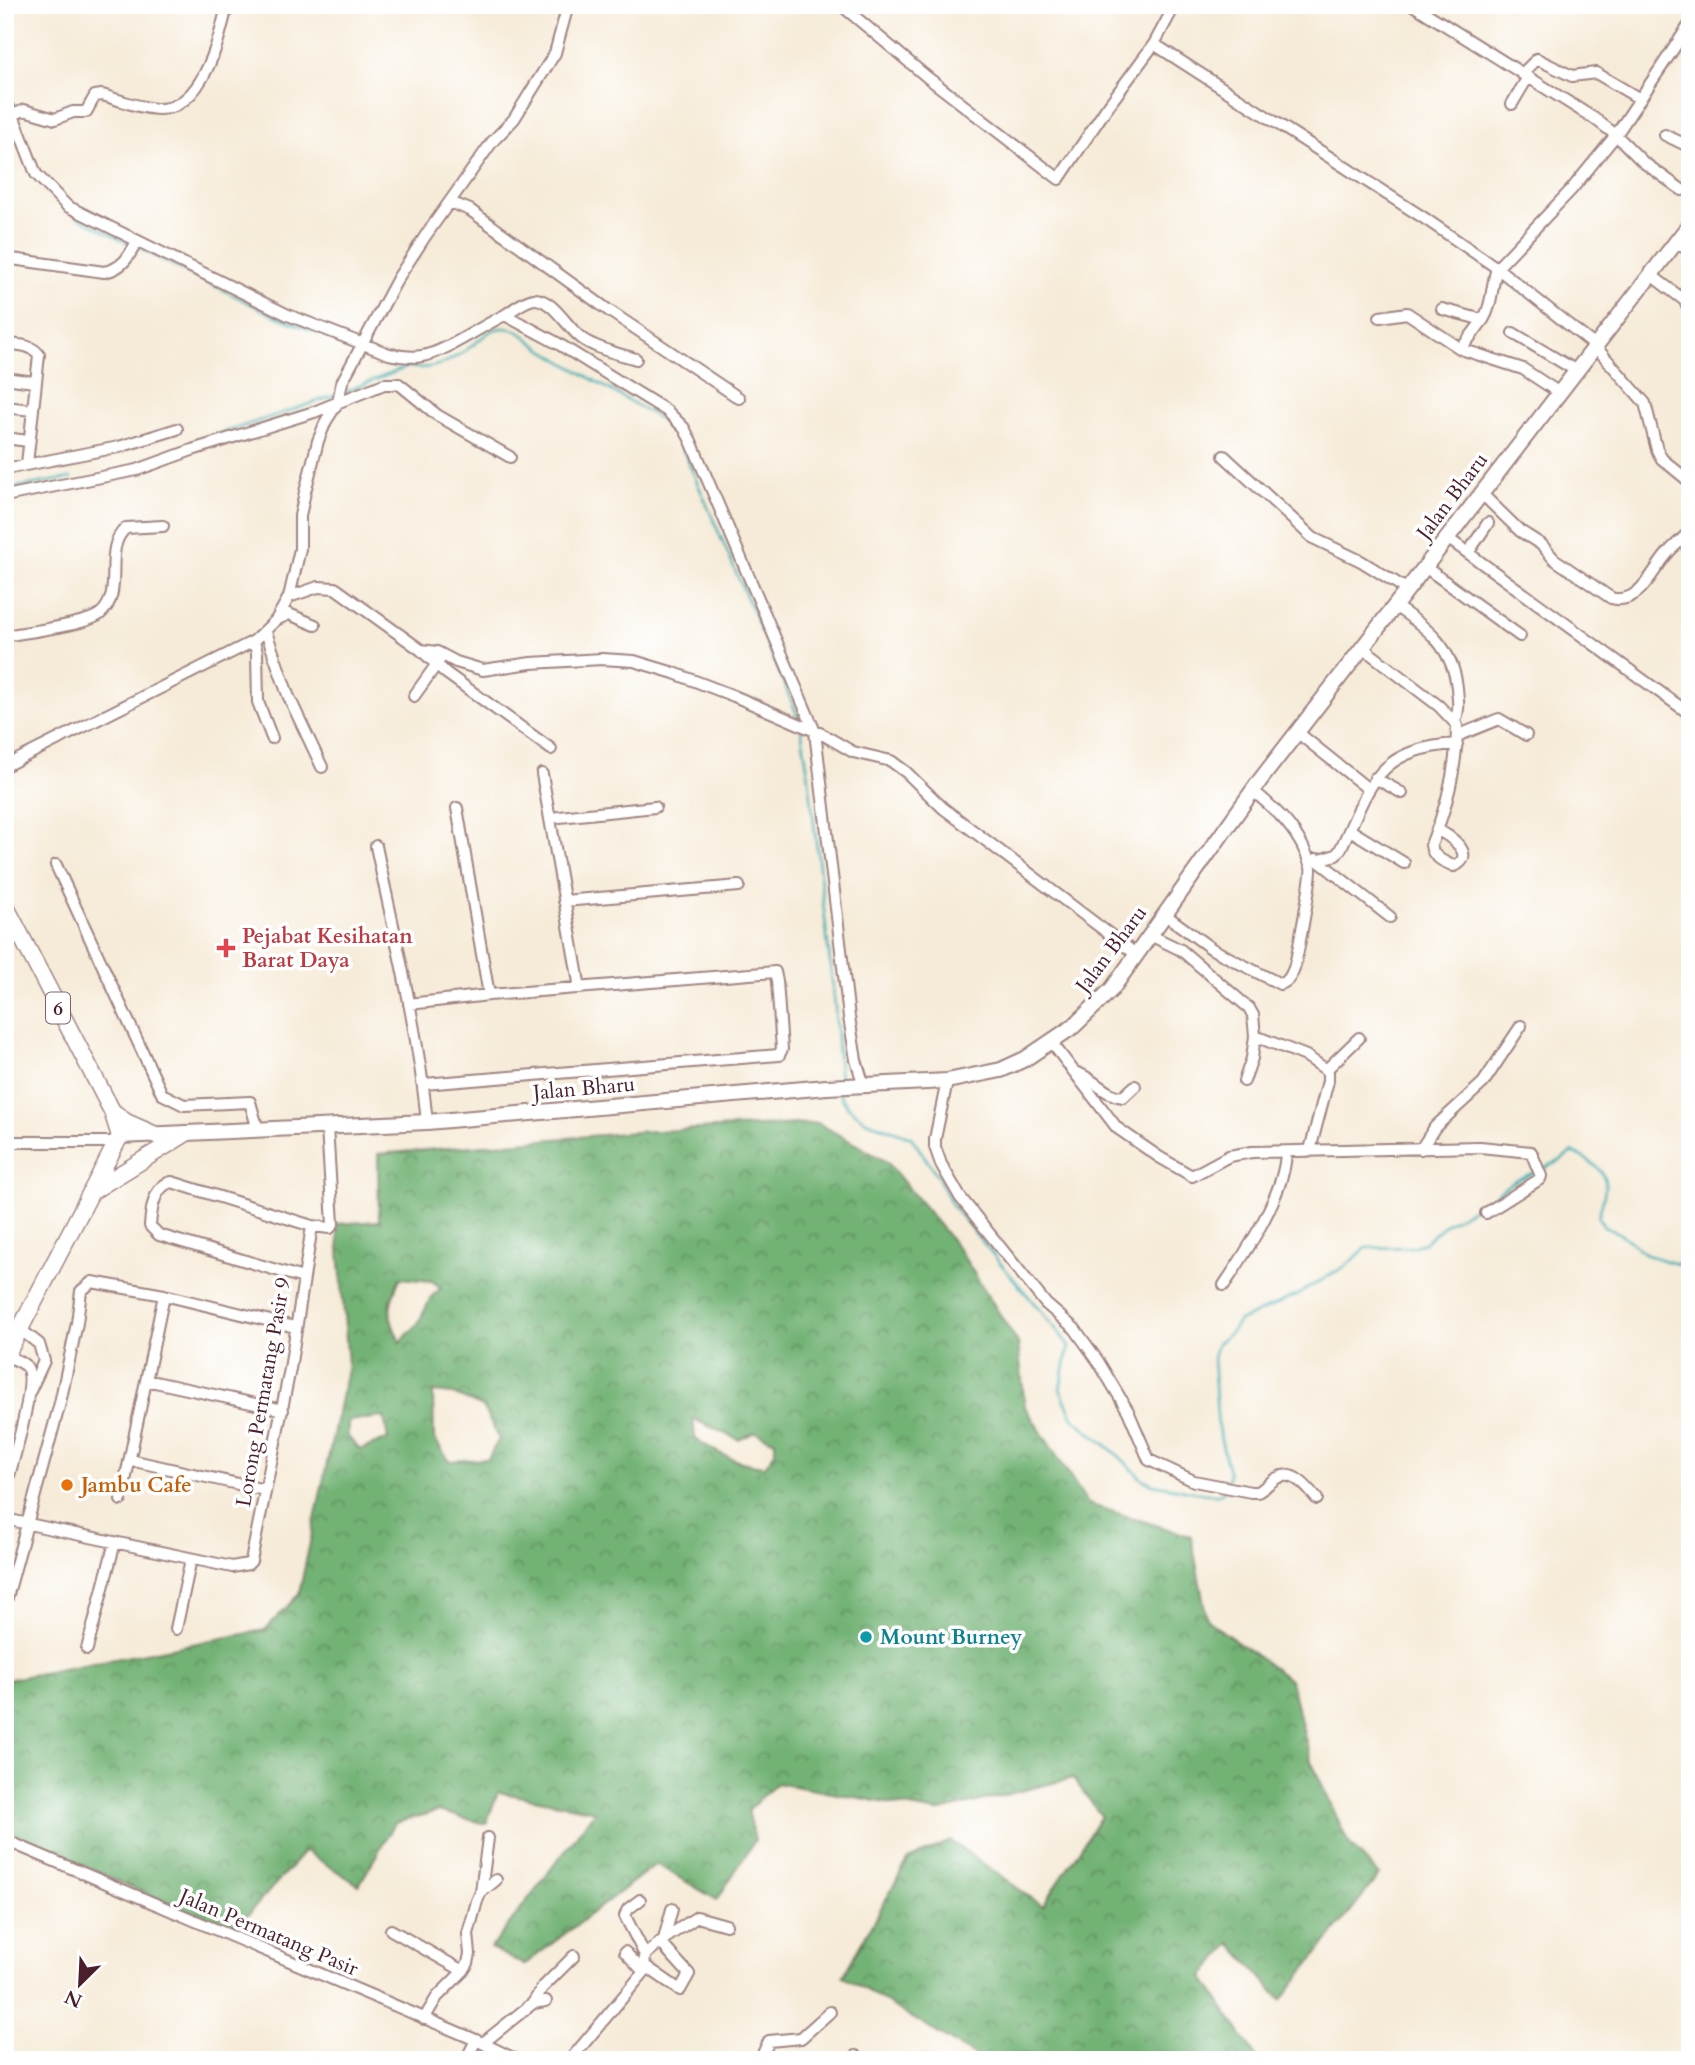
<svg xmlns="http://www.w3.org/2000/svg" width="1695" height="2065" font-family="Cardo,serif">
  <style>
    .forest { fill: url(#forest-crowns); stroke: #5e6850; stroke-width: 2; fill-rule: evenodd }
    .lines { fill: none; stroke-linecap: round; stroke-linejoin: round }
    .stream { stroke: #3badb4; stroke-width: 2.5 }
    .minor-casing { stroke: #a08582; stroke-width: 14 }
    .secondary-casing { stroke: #a08582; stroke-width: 18 }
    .primary-casing { stroke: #a08582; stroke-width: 19 }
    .minor { stroke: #fff; stroke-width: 10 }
    .secondary { stroke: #fff; stroke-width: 14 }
    .primary { stroke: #fff; stroke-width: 16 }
    .health-dot { fill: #e0444e; stroke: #fff; stroke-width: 2.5 }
    .food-dot { fill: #e8710a; stroke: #fff; stroke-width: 2.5 }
    .culture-dot { fill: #0f9aa8; stroke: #fff; stroke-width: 2.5 }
    .labels { text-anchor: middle; stroke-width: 7; stroke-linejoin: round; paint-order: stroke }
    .shield { fill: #fff; stroke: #80626b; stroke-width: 2 }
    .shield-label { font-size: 19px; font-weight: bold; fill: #4a1f2b }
    .street-label { font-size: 21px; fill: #4a1f2b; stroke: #fff }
    .health-label { font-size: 21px; font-weight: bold; fill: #be3a42; stroke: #fff; text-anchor: start }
    .food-label { font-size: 21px; font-weight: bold; fill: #c56008; stroke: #fff; text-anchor: start }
    .culture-label { font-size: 21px; font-weight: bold; fill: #0d838f; stroke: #fff; text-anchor: start }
  </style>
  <defs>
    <pattern id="forest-crowns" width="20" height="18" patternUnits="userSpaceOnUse" patternTransform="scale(1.75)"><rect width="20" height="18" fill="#72b274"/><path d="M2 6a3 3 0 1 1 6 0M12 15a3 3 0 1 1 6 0" fill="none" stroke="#60905f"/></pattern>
  </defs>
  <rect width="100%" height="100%" fill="#fff"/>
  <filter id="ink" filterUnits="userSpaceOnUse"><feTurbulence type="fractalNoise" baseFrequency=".0143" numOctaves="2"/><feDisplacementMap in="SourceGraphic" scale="14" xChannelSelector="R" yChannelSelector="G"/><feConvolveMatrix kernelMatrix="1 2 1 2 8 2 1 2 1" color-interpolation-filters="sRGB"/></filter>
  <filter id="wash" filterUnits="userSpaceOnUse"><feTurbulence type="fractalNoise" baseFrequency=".00686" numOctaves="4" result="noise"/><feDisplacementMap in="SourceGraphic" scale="28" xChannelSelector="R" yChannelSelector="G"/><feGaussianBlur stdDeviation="1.57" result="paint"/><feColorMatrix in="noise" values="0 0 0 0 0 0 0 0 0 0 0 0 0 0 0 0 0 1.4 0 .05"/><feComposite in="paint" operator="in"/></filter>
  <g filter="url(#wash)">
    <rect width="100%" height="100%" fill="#f6ebd8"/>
    <path class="forest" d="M818,1123L887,1162L958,1248L1018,1343L1025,1407L1088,1504L1191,1536L1207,1620L1290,1680L1311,1761L1348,1842L1379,1875L1281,2000L1231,1943L1203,1976L1258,2060H982L843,1976L908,1860L951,1841L1043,1906L1101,1816L1073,1778L937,1812L777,1783L748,1810L755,1840L717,1900L656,1864L524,1965L491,1948L595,1811L498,1792L486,1824L438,1811L395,1823L359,1885L305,1851L235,1929L158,1899L5,1831V1680L265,1630L299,1594L348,1365L337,1224L379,1221L378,1154L637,1132ZM400,1278L432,1281L441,1288L431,1297L418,1324L400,1342C386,1313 388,1307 400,1278ZM433,1392L453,1394L483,1407L499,1439L488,1459L449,1461L434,1438ZM384,1417L388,1439L360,1450L348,1437V1421ZM693,1419L739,1440L755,1432L775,1441V1452L765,1466C738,1464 717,1454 695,1438Z"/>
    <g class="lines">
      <path class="stream" d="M78,217L132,245
        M138,248L271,314L357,349
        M363,351C410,370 429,379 473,345C484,337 490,327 505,328C519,328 530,341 542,349C581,373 622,397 662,420L675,433L688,461L800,721
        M344,392L405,368
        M136,465L198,441L334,396
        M5,489L71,478
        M801,728L809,779L835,1007L840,1083
        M840,1093L841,1097L848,1107L866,1121L911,1137L937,1175L953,1207L1060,1334L1069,1346L1060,1389L1073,1418L1120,1457L1142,1479L1153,1484L1206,1494H1219L1224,1491
        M1541,1169L1560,1161L1572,1152C1610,1170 1610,1179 1598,1217L1604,1227L1621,1234L1647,1255L1690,1268
        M1227,1485L1229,1472L1218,1428L1213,1358L1217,1344L1231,1332L1239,1321L1297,1295L1347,1265L1366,1248L1412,1247L1424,1243L1447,1223L1484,1203L1514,1181L1535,1172"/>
    </g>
  </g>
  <g filter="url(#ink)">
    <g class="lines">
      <defs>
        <path id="minor" d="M841,5L927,77L1059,179L1106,109L1154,44L1175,5
          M1413,5L1595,119L1616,135L1643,162L1682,190
          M1686,5L1690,8
          M1154,44L1427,220L1497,268L1594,345L1645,403L1657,450L1662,459L1690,482
          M1522,74L1537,59L1572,76L1596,73L1640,99
          M5,103L13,115L36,174L67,206L288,315L389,354C400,356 411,358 422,356C444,353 483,325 505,315L557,343L667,411L684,428L691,441L815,732L849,1017L856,1060L864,1086
          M1512,104L1528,77
          M13,115L24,110L55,119L73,112H86L95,96L102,95C120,100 141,109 160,109C203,108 220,38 227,5
          M1665,135L1690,147
          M450,202L470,210L608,310L739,398
          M1676,242L1690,251
          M5,258L104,272C122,269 129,257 137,241
          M1651,275L1684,300L1690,309
          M1442,309L1483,320C1493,304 1491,286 1497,268L1571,190L1616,135L1690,24
          M505,315C514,309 525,300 534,299C553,298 569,331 584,340C600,350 619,354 636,359
          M1380,317L1407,313L1461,349L1523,369L1558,392
          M1513,333L1575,370
          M5,344C17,345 32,344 39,355L27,464
          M1461,349L1483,320
          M5,378L34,382
          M5,407L32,410
          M5,438L28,441
          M1224,456L1313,538L1361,561L1408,590
          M5,469L119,447L177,429
          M1481,493L1520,531L1542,545L1554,559L1611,598C1639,606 1652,571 1667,554C1674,545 1683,540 1690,530
          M5,496L137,470L192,450L314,412L384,384H399L437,415L510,457
          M1446,537L1690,714
          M1468,553L1488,523
          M1425,567L1520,636
          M289,597L300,549V516L305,492L318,441L326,421L338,402L342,382L398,278L426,235L492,142L514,119L555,53L568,5
          M1396,607C1428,628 1453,648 1457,688C1458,700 1460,710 1455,721
          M276,620L289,614L315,625
          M266,632L288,695L322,767
          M5,636C26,632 86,625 100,614C126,593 101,549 126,528L163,526
          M254,641L257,653L258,702L272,738
          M1363,648L1439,706L1457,725C1457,768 1447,807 1431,845C1432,857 1444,862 1454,866C1478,856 1450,835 1437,830
          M421,650L437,652L456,662L483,670L531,663L602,659L634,661L674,673L734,696L822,734L853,752L891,761L906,772L943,808L1137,955
          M414,696L439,661
          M1297,732L1367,788
          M1457,736L1499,719L1526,735
          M5,766L254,641L276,620L289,597L318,587L335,588L421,650L446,673L551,749
          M542,774L580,988
          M1375,778L1402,793
          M457,808L489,995
          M550,818L655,807
          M1350,830L1404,863
          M376,846C395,937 418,1029 427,1122
          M1316,859L1390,917
          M1319,860L1336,855L1340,850C1371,785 1375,749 1457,744
          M56,865L162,1094L184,1105L250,1102L258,1130
          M564,901L739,886
          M1164,914L1212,949L1280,984C1288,982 1291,976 1294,968C1297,959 1313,873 1311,867C1301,833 1279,812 1252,790
          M1150,935L1181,950L1249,1008L1253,1015L1255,1036L1306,1056L1328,1071V1081L1310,1150
          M409,1004L489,995L775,972L777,981L782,1049L779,1055L424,1084
          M1052,1043L1117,1128L1159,1157L1192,1176L1229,1156L1252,1152L1480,1147L1531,1152L1541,1176L1540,1179L1486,1213
          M1326,1070L1359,1038
          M1075,1072C1093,1077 1103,1095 1123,1097L1135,1086
          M947,1081L935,1139V1147L941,1164L960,1197L1046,1304L1075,1329L1098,1361L1128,1411L1149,1460L1194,1481L1251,1492H1258C1265,1488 1271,1481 1277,1478C1293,1469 1308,1488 1317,1499
          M1244,1081L1252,1058L1255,1036
          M5,1142H118
          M1421,1149L1435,1127L1483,1083L1521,1026
          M303,1278L159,1235L150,1226C151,1210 154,1185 172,1182L312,1226L330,1228L333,1224L327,1127
          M1224,1285C1247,1251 1285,1193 1286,1152
          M20,1329L39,1344L44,1361L30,1391
          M146,1380L283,1410
          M130,1460L265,1490
          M5,1490C10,1470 39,1381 26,1366C21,1361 13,1359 6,1356
          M121,1500L164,1295
          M5,1519L232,1567L248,1564L251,1561L290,1369L312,1226
          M5,1605L60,1403L77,1323L81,1291L92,1282L164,1295L295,1327
          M176,1629L191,1559
          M87,1649L115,1542
          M5,1840L476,2040L517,2060
          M481,1892L488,1838
          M391,1930L463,1971
          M664,1939L697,1917L726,1925
          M625,1952L644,1972
          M645,1955L664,1939L672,1909
          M644,1965L680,1990L689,1974L660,1942
          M533,2003L542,1988L574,1956
          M424,2019L437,1997L463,1971L468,1963L470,1954L468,1934L477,1901L481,1892L496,1880
          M483,2043L533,2003L546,2001
          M856,2056L860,2060
          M466,2060L476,2040
          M570,2060L644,1972L645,1955L625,1916L628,1909L640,1900
          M760,2060L769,2041L801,2038L830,2012
          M914,2060C923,2054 929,2054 939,2060"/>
        <path id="secondary" d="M120,1136L427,1122L827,1087L947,1081L1001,1070L1025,1059L1074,1026L1112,989L1261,779L1690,224"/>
        <path id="primary" d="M5,905L112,1111L120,1136L5,1358
          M112,1111L126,1122L158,1136
          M91,1192L185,1134"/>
      </defs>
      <use href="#minor" class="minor-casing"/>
      <use href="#secondary" class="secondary-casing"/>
      <use href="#primary" class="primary-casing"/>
      <use href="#minor" class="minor"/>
      <use href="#secondary" class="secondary"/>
      <use href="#primary" class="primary"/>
    </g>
  </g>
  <path class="health-dot" d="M222.5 937.5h7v7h7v7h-7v7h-7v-7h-7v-7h7z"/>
  <circle class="food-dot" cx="67" cy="1485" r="7"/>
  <circle class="culture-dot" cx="866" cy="1637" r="7"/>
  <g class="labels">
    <rect class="shield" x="46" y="992.5" width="24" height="31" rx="5"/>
    <g class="shield-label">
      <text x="58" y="1015">6</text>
    </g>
    <g class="street-label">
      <text transform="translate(1452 496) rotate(-53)" y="7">Jalan Bharu</text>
      <text transform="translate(1111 949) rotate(-53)" y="7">Jalan Bharu</text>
      <text transform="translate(584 1088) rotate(-5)" y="7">Jalan Bharu</text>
      <text transform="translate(263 1392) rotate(-80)" y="7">Lorong Permatang Pasir 9</text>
      <text transform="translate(269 1932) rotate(23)" y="7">Jalan Permatang Pasir</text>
    </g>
    <g class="health-label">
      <text x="242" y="943">Pejabat Kesihatan<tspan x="242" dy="24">Barat Daya</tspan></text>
    </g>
    <g class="food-label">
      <text x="81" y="1492">Jambu Cafe</text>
    </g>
    <g class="culture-label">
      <text x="880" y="1644">Mount Burney</text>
    </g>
  </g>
  <rect width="1695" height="2065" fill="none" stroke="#fff" stroke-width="28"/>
  <g transform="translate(80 1984) rotate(204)" stroke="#ffffff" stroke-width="5" paint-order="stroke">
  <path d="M0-5L12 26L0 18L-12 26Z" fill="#4a1f2b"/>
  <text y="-10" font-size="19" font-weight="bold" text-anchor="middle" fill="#4a1f2b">N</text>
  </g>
</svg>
